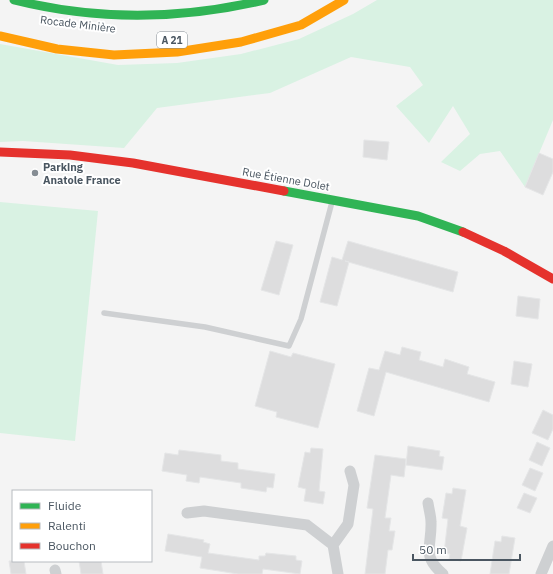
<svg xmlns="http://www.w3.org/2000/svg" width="553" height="574" font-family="'IBM Plex Sans',sans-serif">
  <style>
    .green { fill: #d9f2e3 }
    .building { fill: #ddddde; stroke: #e5e6e7 }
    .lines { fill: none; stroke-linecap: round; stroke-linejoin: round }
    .lane { stroke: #ced0d2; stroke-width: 5.5 }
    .street { stroke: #ced0d2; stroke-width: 11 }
    .fast { stroke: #30b455; stroke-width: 9 }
    .slow { stroke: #ff9f0a; stroke-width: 9 }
    .jam { stroke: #e5322d; stroke-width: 9 }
    .poi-dot { fill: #868d94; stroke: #fff; stroke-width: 1.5 }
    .labels { text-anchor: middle; stroke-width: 4; stroke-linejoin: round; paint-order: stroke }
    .shield { fill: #fff; stroke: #808990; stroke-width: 1 }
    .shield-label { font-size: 10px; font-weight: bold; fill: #4a5661 }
    .street-label { font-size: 11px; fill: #4a5661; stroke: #fff }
    .poi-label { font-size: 11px; font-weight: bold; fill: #4a5661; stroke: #fff; text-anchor: start }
  </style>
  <rect width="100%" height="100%" fill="#f4f4f4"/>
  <path class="green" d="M377,0H553V120L525,187L500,151L480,154L460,171L441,162L470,134L453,106L429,143L396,106L423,85L410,67L351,57L270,93L157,108L124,148L23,141L0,142V44L118,65L177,63L241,54L299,39L353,14Z
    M0,202L98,211L75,441L0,433Z"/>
  <path class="building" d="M364,140L389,142L387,160L363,157Z
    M539,153L553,159V172L543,195L525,187Z
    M276,241L293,245L279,295L261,290Z
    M348,241L458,272L453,292L345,261L349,262L337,306L320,302L332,257L342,260Z
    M518,296L540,299L538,319L516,316Z
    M402,347L421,352L419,360L443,367L445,359L469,367L467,374L495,382L489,402L386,372L374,416L357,411L369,368L379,370L385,351L400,355Z
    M270,351L291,357L293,353L335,364L318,428L276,417L277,412L255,406Z
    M514,361L532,364L528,387L511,384Z
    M543,410L553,415V429L548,440L532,433Z
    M537,442L550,448L542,466L529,460Z
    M408,446L440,451L439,456L444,457L442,470L406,465Z
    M311,448L323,449L319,491L325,492L323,504L304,501L306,489L298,487L305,452L310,453Z
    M179,450L221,455V461L238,463V469L275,474L273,488L267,487L266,492L254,490L241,488V483L200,477L199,483L186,481L187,475L162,471L165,453L178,455Z
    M375,455L406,459L404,477L391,475L385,518H391L389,531H395L392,550H388L385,574H365L373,509L367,508Z
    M530,468L543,473L535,491L522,485Z
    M453,488L466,490L460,526L467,528L461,561L449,559L450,554L444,553L448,519L442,518L446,493L452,494Z
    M524,493L537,498L530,513L517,508Z
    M168,534L204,540L203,542L210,544L208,553L259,560V556H265L266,553L296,556V560L302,561L300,574L263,569L262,574H238L200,568L202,557L165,551Z
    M502,536L515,538L509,574H490L495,541L501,542Z
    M9,561H24L26,574H11Z
    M79,561H101L103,574H81Z"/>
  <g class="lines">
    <path class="lane" d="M104,313L205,327L289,346L301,319L332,202"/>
    <path class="street" d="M428,503C429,510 431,516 431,522C432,546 421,556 443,574
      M187,513L204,511L307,525L333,545
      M55,570L56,574
      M338,574L333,545L348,524L354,485L350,471
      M541,574L553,546"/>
    <path class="fast" d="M14,0C98,21 180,20 264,0
      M284,191L418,216L463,232"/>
    <path class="slow" d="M0,36L57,49L114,55L177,52L241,42L301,25L344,0"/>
    <path class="jam" d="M0,152L70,155L133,163L284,191
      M463,232L504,251L553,279"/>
  </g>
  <circle class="poi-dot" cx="35" cy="173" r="4"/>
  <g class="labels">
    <rect class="shield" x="157" y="32" width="30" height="16" rx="3"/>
    <g class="shield-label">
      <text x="172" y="44">A 21</text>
    </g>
    <g class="street-label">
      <text transform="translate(78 24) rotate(7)" y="4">Rocade Minière</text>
      <text transform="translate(286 179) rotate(10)" y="4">Rue Étienne Dolet</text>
    </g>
    <g class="poi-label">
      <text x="43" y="171">Parking<tspan x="43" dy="13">Anatole France</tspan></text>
    </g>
  </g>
  <rect x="12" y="490" width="140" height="72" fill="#ffffff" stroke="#b7bbc0"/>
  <rect x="20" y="503" width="20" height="6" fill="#30b455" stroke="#b7bbc0"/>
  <text x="48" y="510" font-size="12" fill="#4a5661">Fluide</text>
  <rect x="20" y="523" width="20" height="6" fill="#ff9f0a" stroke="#b7bbc0"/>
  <text x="48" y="530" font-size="12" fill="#4a5661">Ralenti</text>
  <rect x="20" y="543" width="20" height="6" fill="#e5322d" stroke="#b7bbc0"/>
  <text x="48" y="550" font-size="12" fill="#4a5661">Bouchon</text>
  <path d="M413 554v6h107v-6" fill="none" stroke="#4a5661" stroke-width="2"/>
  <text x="419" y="554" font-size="12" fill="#4a5661" stroke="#ffffff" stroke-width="3" paint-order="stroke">50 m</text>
</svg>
